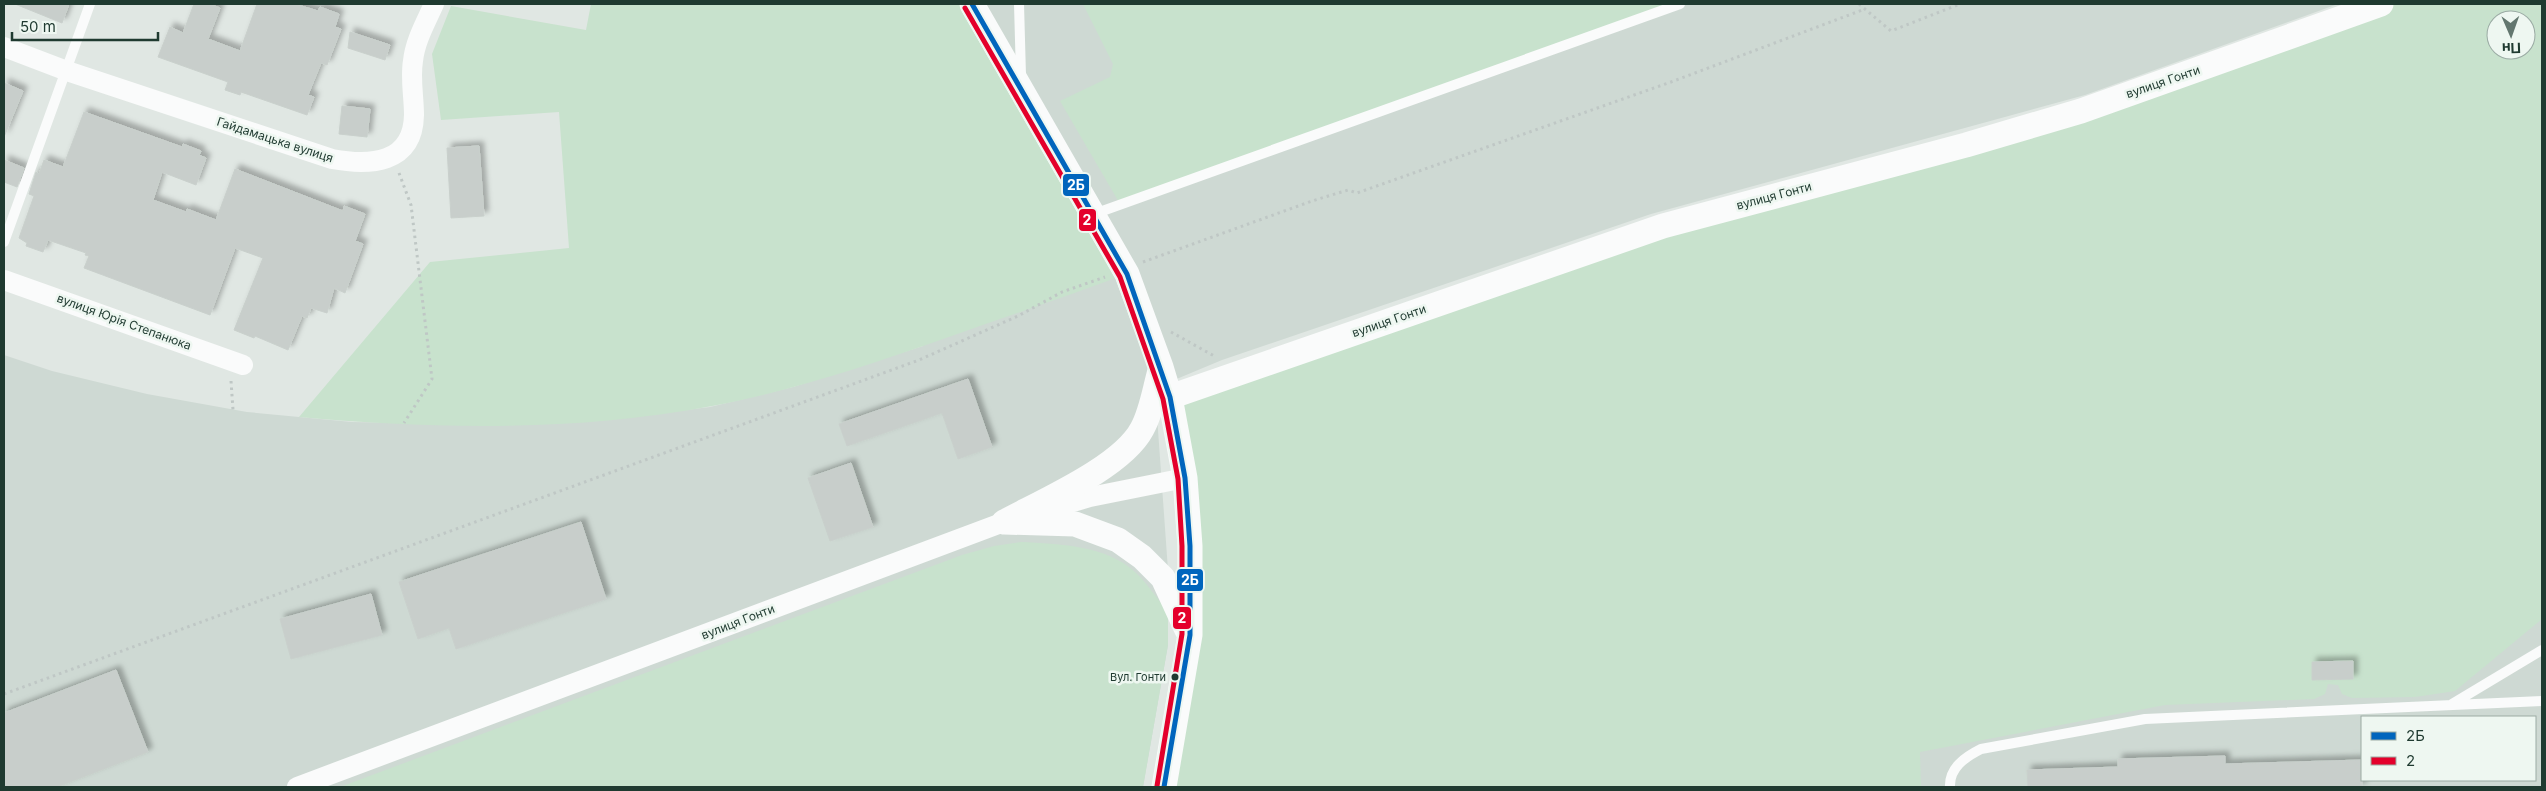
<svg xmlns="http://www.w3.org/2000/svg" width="2546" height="791" font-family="Inter,sans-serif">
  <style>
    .built { fill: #ced9d3; fill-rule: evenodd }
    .green { fill: #c8e2cd; fill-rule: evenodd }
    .building { fill: #c8cecb; stroke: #c9d0cc; filter: url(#shadow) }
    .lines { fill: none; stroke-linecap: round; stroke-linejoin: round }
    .path { stroke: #bfc7c5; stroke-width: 3; stroke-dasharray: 2.5 4; stroke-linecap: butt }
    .service { stroke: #fafbfb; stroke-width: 10 }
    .minor { stroke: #fafbfb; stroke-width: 20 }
    .tertiary { stroke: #fafbfb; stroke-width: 25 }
    .bus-1-casing { stroke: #eef7f1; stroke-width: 9 }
    .bus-2-casing { stroke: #eef7f1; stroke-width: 9 }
    .bus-1 { stroke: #0065bd; stroke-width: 5 }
    .bus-2 { stroke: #e4002b; stroke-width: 5 }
    .bus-dot { fill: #1f3a30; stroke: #eef7f1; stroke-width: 2 }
    .labels { text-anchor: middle; stroke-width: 5; stroke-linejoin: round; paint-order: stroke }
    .bus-label { font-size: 11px; fill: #1f3a30; stroke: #eef7f1; text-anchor: end }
    .street-label { font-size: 12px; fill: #1f3a30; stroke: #eef7f1 }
    .line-badge { stroke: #eef7f1; stroke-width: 2 }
    .badge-label { font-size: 14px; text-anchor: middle; font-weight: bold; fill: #fff }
  </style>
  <defs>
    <filter id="shadow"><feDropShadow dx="4.5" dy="-4.5" stdDeviation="2.5" flood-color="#0004"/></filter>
  </defs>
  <rect width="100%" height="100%" fill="#e0e7e3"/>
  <path class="built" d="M972,4H2338L2085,95L1651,214L1222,360L1155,388L1168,570V645L1143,787H4V355L52,371L147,394L247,412L352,422L505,425L604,420L710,407L793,387L923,346Z
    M2542,594V787H1912L1911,739ZM2362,717H2535V780H2362Z"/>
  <path class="green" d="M591,4H971L1127,274C1067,296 1006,317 946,338C869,365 792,391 712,406C577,432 435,429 299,417L430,262L569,248L559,112L441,120L432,54L451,6L586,30Z
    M1083,4H1680L1120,204L1060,101L1110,77L1113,64Z
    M2381,4H2542V619L2455,691L2415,697L2352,698L2342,694L2338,685L2328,684L2325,694L2314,699L2165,705L1920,752L1921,787H1164L1190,635L1170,397L1663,226L1966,145ZM2496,20H2526V50H2496Z
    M1021,542C1059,544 1106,545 1135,572C1147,583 1157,599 1168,611V645L1143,787H340L962,555L994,546Z"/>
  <path class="building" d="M15,4H69L62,23Z
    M194,4H210L220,8L208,39L240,51L257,4H295L318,11L320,7L339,14L335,27L341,29L327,65L321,63L308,95L314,97L307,115L241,92L240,95L225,90L228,82L158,57L170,27L183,33Z
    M350,32L390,45L385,60L348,48Z
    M4,83L23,91L4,137Z
    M342,106L370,109L367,137L339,134Z
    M84,112L182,147L183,144L201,151L199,155L206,158L196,185L162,172L153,200L186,212L187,209L216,220L235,169L343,211L344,206L365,214L355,241L363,244L345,293L334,288L327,313L311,308L307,318L302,316L288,350L255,336L254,338L234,330L263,258L235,248L210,315L84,268L89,256L85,255L86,253L48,240L43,252L26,246L27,243L19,238L34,196L29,194L36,172L39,174L44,160L63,167Z
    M479,146L484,216L451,218L447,148Z
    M4,160L24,168L17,187L4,182Z
    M968,379L992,447L958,459L942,413L847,446L839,424Z
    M851,463L873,527L830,541L808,478Z
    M581,522L606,599L456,649L449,628L418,639L399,582Z
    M371,594L382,635L291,659L280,619Z
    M2353,661V679L2312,680V662Z
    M116,670L148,752L57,787H4V713Z
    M2225,756V764L2362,760V787H2028L2027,770L2118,767V759Z"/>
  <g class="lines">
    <path class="path" d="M1859,4L1891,31L1960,4
      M399,173L411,205L432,379L404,423
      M1143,262L1312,201L1348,190L1357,193L1671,82L1865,9
      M1171,332L1216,357
      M231,381L233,410
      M4,694L919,360L1018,316L1062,292L1105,277"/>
    <path class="service" d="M1019,4L1021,76
      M1094,214L1680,4
      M4,242L90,4
      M2452,704L2542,650
      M1950,787C1949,768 1965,757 1981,749L2145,719L2542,701"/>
    <path class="minor" d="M4,47L67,71L332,159C370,166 413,164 414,115C414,97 410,78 413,61C415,41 426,22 434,4
      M4,280L243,365
      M297,787L1004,522L1090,497L1185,478"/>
    <path class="tertiary" d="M972,4L1127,274L1161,367L1170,397L1185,478L1190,546V635L1164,787
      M1170,397L1663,226L1966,145L2081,111L2381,4
      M1004,522L1075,524L1118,540L1142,557L1163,578L1187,630
      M1004,522C1043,501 1122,467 1142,429C1152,411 1155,387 1161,367"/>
    <defs>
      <path id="bus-1" d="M972,4L1127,274L1170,397L1185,478L1190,546V635L1164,787"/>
      <path id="bus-2" d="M965,8L1120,277L1163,399L1178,479L1182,546V634L1157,786"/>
    </defs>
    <use href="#bus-1" class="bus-1-casing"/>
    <use href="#bus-2" class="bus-2-casing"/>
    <use href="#bus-1" class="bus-1"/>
    <use href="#bus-2" class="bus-2"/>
  </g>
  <circle class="bus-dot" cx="1175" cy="677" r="4.5"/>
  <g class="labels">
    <g class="bus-label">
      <text x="1166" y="681">Вул. Гонти</text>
    </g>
    <g class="street-label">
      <text transform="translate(2163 82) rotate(-19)" y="4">вулиця Гонти</text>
      <text transform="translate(275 140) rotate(18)" y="4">Гайдамацька вулиця</text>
      <text transform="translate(1774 196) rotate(-15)" y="4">вулиця Гонти</text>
      <text transform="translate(1389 321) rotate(-19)" y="4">вулиця Гонти</text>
      <text transform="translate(124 322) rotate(20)" y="4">вулиця Юрія Степанюка</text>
      <text transform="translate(738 622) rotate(-21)" y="4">вулиця Гонти</text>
    </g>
  </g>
  <g class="line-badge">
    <rect x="1062" y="173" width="28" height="24" rx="5" fill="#0065bd"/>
    <rect x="1078" y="208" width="19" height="24" rx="5" fill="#e4002b"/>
    <rect x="1176" y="568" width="28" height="24" rx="5" fill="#0065bd"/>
    <rect x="1172" y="606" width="20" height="24" rx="5" fill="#e4002b"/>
  </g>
  <g class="badge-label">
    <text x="1076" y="190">2Б</text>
    <text x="1087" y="225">2</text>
    <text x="1190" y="585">2Б</text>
    <text x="1182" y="623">2</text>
  </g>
  <rect width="2546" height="791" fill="none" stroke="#1f3a30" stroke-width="10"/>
  <rect x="2361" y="716" width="175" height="65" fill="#eef7f1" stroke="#9baba4"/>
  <rect x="2371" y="732" width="25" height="8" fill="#0065bd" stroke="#9baba4"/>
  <text x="2406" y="741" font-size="15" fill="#1f3a30">2Б</text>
  <rect x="2371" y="757" width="25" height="8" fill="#e4002b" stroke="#9baba4"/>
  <text x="2406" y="766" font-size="15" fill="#1f3a30">2</text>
  <g transform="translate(2511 35) rotate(178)"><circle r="24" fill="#eef7f1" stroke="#9baba4"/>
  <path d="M0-4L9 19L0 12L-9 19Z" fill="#63776f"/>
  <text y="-8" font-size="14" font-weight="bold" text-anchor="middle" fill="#1f3a30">Пн</text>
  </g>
  <path d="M12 32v8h146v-8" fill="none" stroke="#1f3a30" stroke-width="2.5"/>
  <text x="20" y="32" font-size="15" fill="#1f3a30" stroke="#eef7f1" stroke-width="4" paint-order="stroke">50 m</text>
</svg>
